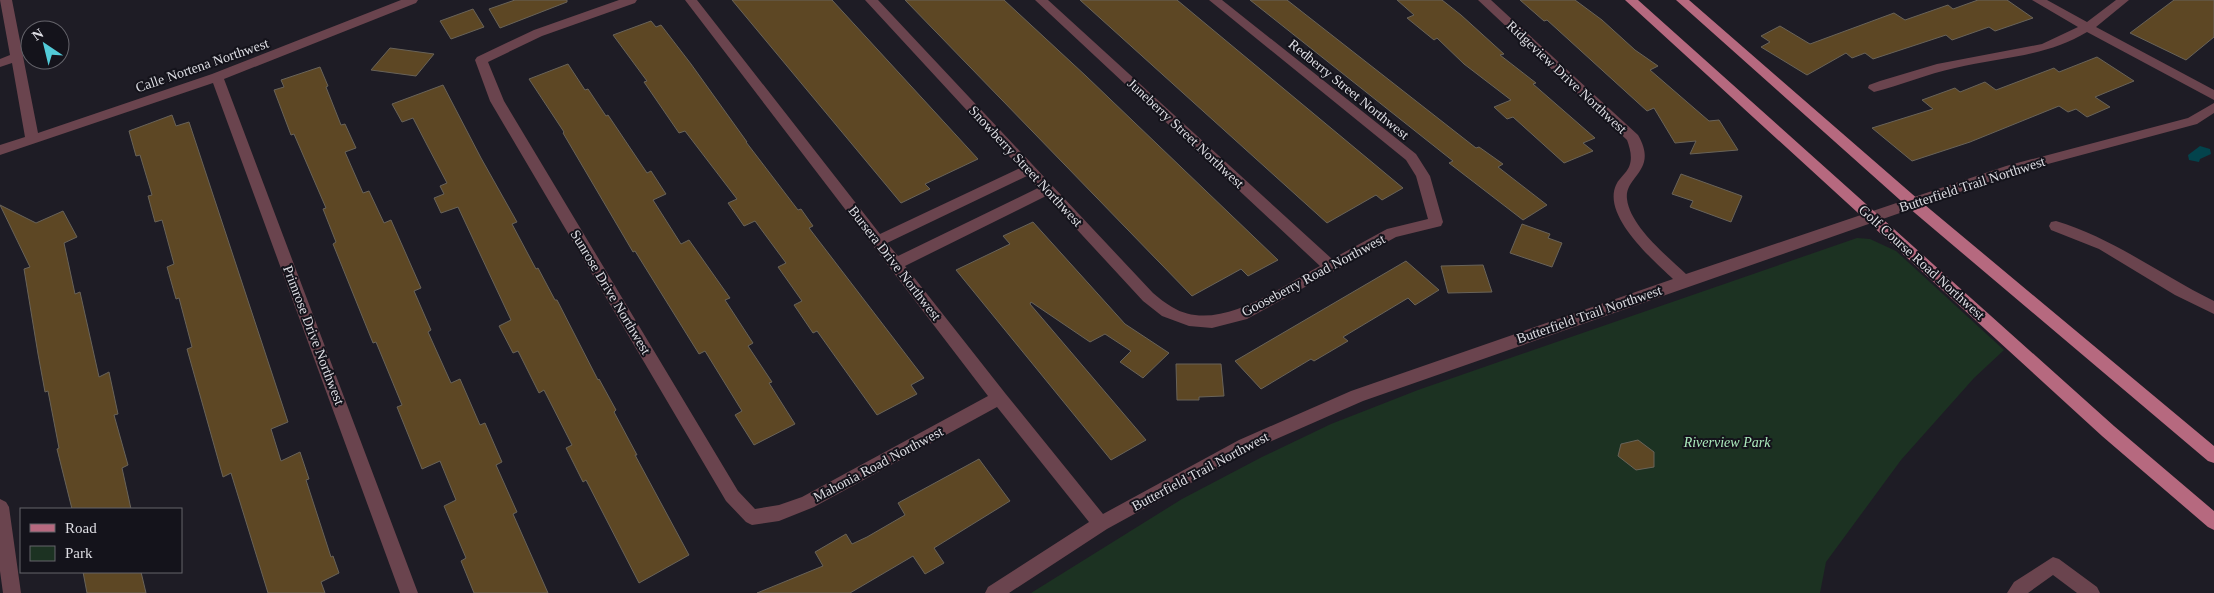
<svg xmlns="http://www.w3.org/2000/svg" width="2214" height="593" font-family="Georgia,serif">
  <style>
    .green { fill: #1c3222 }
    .water { fill: #03434c }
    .building { fill: #5d4724; stroke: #696359 }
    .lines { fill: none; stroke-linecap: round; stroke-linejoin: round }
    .minor { fill: #6a444e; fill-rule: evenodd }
    .major { fill: #b6697f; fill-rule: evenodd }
    .labels { text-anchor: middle; stroke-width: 4; stroke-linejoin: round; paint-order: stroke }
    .street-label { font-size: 14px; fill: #dedee4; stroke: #14131b }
    .park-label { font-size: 14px; font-style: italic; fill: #acebbd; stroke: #14131b }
  </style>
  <rect width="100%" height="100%" fill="#1e1c25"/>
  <path class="green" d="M1857,238L1870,239L1896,251L2004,350L1974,378L1901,460L1826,562L1820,593H1031L1182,499L1262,457L1331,424L1418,390Z"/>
  <path class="water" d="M2200,146L2210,149L2211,154L2200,159L2199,162L2189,160L2188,155Z"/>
  <path class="building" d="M515,0H567V2L500,28L489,9Z
    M732,0H832L978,159L925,184L930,189L901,203Z
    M905,0H1004L1086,76L1278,260L1248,276L1241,269L1192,296Z
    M1080,0H1177L1403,188L1382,200L1376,195L1327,223Z
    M1250,0H1287L1476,148L1479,147L1503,164L1498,167L1547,205L1523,220L1449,163L1453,161Z
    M1397,0H1442L1461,15L1504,54L1500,55L1536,83L1533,84L1595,138L1583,143L1593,151L1564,163L1513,117L1507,119L1494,107L1511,100L1464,64L1437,38L1434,40L1407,18L1414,15Z
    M1520,0H1575L1602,20L1635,50L1658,66L1650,70L1709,121L1719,120L1738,150L1690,154L1696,141L1675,143L1654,108L1647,111L1547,20L1544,21Z
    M1978,0H2007L2033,18L1995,31L1989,27L1952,40L1946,35L1873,59L1865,53L1852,58L1846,53L1807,75L1761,47L1770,42L1761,36L1780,26L1810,44L1894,13L1905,20L1948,5L1953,9Z
    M2174,0H2214V37L2186,60L2130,33Z
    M473,9L484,27L451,39L440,21Z
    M651,21L656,27L661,25L691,64L747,142H746L798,210L801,209L813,226L809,228L924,378L911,385L917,394L877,415L817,331L813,333L794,305L802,301L778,267L786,263L755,221L744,226L728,203L737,199L685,131L679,133L644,82L647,81L613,35Z
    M390,48L434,54L416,76L371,70Z
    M2097,57L2134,81L2095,97L2110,107L2087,117L2076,109L2068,112L2059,106L1970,142L1912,161L1872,128L1933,109L1922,100L1955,88L1960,92L1985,82L1996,90L2054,68L2059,72Z
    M568,64L585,90L588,89L606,116L608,115L647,173L651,171L666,194L653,200L681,244L689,240L730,298L725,300L753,343L748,346L772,382L769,383L795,424L754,445L735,415L742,411L705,351L699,354L635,251L633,252L563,133L564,132L529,79Z
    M320,67L328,86L326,87L341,125L345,124L356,148L345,152L363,193L369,191L384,223L391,220L421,288L414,291L431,330L428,332L451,383L460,379L480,425L485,423L502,462L496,465L517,512L513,514L548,593H474L461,561L466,558L444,506L456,500L440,461L422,469L397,407L402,405L376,342L373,343L333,244L336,242L323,209L326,208L294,134L291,135L274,90L284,87L281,80Z
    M443,85L481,158L517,222L512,224L536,269L538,268L555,300H557L598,380L599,379L616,410L614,412L637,455H635L689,555L639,583L586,480L583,482L566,448L572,445L544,390L539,393L518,351L513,353L499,326L511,320L458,207L441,213L434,198L444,194L440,186L447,183L427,145L413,118L402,122L392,104Z
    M172,115L176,126L189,122L288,422L271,429L281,461L300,452L309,479L306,480L331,557L333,556L339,573L321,582L325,593H268L231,473L223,477L187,349L192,347L179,298L176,299L167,267L174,264L162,220L155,222L148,196L152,195L140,155L136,156L129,131Z
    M1681,174L1742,196L1731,222L1690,207L1693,201L1672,194Z
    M0,205L36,223L63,211L77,237L64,243L75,294L80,292L99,377L109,372L118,414L114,415L128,465L122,468L131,509H72L57,449L59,448L48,391L45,392L38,354L24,269L30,267Z
    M1033,222L1125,324L1169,353L1143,378L1120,362L1131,351L1105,334L1090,342L1031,302L1030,304L1146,440L1111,460L956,270L1010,244L1003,236Z
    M1522,224L1550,234L1548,238L1562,243L1552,267L1510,253Z
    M1406,261L1439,290L1415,305L1408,298L1343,337L1348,341L1314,361L1311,359L1261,389L1235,361Z
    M1483,265L1492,292L1448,293L1441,266Z
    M1176,364H1221L1224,396L1199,397V400H1177Z
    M1638,440L1654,452V467L1636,470L1618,456L1621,444Z
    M979,459L1010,501L934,548L944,563L925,574L913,556L850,593H757L823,566L815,552L846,534L852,544L867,537L905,515L898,503Z
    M83,572H141L146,593H87Z"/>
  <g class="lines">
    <path class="minor" d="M0,0H12L38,133L212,74L401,0H418L416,3L224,79L418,593H400L213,83L0,155V145L25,137L12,63L0,67V59L10,55Z
      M619,0H637L635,3L542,36L488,62L504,101L738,491L755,509L779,505L802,497L988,396L685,0H697L880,234L1020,168L865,0H878L1153,293C1159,298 1165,303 1172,307C1217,335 1280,287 1320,266L1035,0H1048L1332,259L1387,229L1428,219L1416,176L1406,160L1209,0H1222L1416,154L1430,176L1443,222L1441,226L1396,237L1247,319L1212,328L1189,326L1162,316L1143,301L1046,196L905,266L1005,393L1103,514L1239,440L1351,391L1673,279C1653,260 1602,216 1616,185C1618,180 1622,177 1625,173C1634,163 1631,151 1627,140L1478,0H1491L1638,135C1659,171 1624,176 1627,199C1630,226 1667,256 1686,274L2006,166L2188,118L2214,103V113L2197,124L2014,173L1363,401L1251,450L1107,529L1009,593H985L988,587L1089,522L997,407L814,507L779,521L752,525L746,522L726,501L490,101L475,60L477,57L534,30ZM1027,176L1038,188L898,256L887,243Z
      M2032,0H2047L2087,22L2116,0H2129L2096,27L2214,90V100L2087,32C2046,57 2001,57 1955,68C1927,74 1901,85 1874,92L1868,88L1869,85L1880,81L1937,64L2042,44L2078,27Z
      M2056,221C2113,238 2161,275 2214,301V314L2175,295L2099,249L2051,230L2049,226L2051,222Z
      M0,499L6,502L9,507L21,593H3L0,571Z
      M2053,557L2059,559L2097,587L2100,593H2077L2053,575L2028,593H2007L2014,582Z"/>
    <path class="major" d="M1625,0H1638L2114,426L2214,511V530L2208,527L2102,436Z
      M1676,0H1689L1919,200L2214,446V463L2208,461L1909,208Z"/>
  </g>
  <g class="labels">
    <g class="street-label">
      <text transform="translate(202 65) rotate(-19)" y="5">Calle Nortena Northwest</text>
      <text transform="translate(1567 77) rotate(43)" y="5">Ridgeview Drive Northwest</text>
      <text transform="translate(1349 89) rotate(39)" y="5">Redberry Street Northwest</text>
      <text transform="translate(1186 133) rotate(43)" y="5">Juneberry Street Northwest</text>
      <text transform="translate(1026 166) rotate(47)" y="5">Snowberry Street Northwest</text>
      <text transform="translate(1972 184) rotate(-18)" y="5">Butterfield Trail Northwest</text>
      <text transform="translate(1922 262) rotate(42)" y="5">Golf Course Road Northwest</text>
      <text transform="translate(895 263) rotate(52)" y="5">Bursera Drive Northwest</text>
      <text transform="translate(1313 275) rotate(-28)" y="5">Gooseberry Road Northwest</text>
      <text transform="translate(611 292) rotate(59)" y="5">Sunrose Drive Northwest</text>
      <text transform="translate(1589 314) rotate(-19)" y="5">Butterfield Trail Northwest</text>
      <text transform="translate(314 335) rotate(69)" y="5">Primrose Drive Northwest</text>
      <text transform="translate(878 464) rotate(-28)" y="5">Mahonia Road Northwest</text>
      <text transform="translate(1200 471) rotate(-28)" y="5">Butterfield Trail Northwest</text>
    </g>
    <g class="park-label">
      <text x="1727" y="447">Riverview Park</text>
    </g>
  </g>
  <rect x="20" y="508" width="162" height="65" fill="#14131b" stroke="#65646b"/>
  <rect x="30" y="524" width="25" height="8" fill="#b6697f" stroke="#65646b"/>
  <text x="65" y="533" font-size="15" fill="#dedee4">Road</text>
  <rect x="30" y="546" width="25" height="15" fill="#1c3222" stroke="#65646b"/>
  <text x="65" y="558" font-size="15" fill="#dedee4">Park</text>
  <g transform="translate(45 45) rotate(325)"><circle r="24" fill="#14131b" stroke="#65646b"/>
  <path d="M0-4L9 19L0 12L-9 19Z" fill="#52cbd8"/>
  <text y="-8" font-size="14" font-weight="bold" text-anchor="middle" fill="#dedee4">N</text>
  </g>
</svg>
